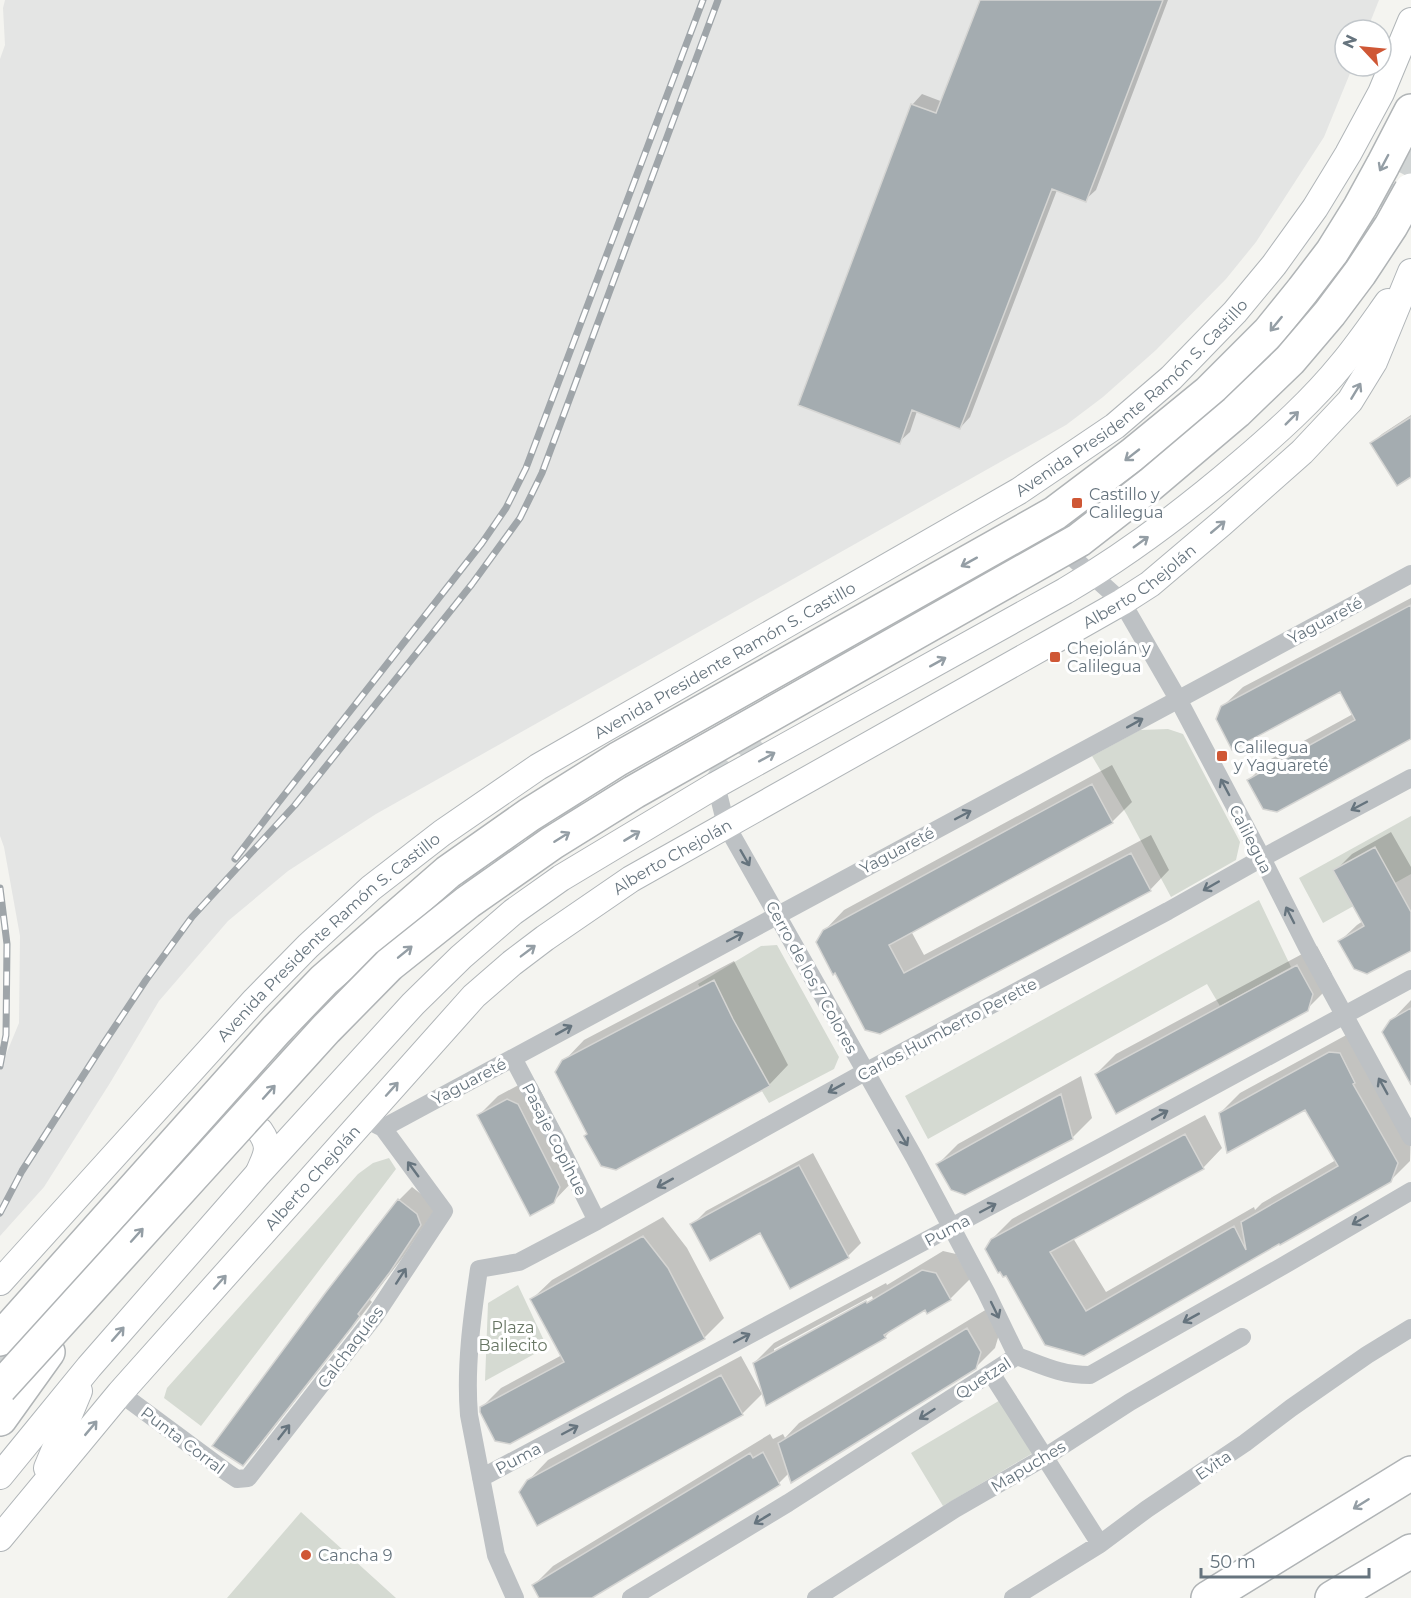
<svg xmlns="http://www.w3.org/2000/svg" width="1411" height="1598" font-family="Montserrat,sans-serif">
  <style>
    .built { fill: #e4e5e4 }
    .green { fill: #d5dad2 }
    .shadow { fill: #0003; fill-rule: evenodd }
    .building { fill: #a4acb0; stroke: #d5d5d3; stroke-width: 1.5 }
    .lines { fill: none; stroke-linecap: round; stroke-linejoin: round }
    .secondary-tunnel { stroke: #d0d4d4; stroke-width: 26; stroke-dasharray: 26 13; stroke-linecap: butt }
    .secondary-casing { stroke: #b0b5b8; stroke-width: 28 }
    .highway-casing { stroke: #b0b4b6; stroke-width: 36 }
    .street { stroke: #bdc1c4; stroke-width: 18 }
    .secondary { stroke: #fff; stroke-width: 26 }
    .highway { stroke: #fff; stroke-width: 33 }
    .rail-casing { stroke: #9fa5a9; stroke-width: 7 }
    .rail { stroke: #fff; stroke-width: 4.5; stroke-dasharray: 14; stroke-linecap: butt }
    .highway-bridge-casing { stroke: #b0b4b6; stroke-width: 36; stroke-linecap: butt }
    .highway-bridge { stroke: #fff; stroke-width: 33 }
    .oneway { stroke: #949ea5 }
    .oneway2 { stroke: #66747e }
    .poi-dot { fill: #cf5735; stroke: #fff; stroke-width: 2 }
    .labels { text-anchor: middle; stroke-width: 6; stroke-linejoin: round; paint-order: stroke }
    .street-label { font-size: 16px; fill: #66747e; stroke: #fff }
    .poi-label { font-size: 16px; fill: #66747e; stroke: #fff; text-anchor: start }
    .park-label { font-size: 16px; fill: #687664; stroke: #fff }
  </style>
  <rect width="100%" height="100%" fill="#f4f4f0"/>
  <path class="built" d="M5,0H1379L1367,30H1345V66H1353L1324,137L1256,242L1226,279L1156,350L1103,397L1066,425L376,814L288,871L228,921L159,1001L110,1083L44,1187L0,1236V1069L19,1023L20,936L4,847L0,836V59L5,45L3,8Z"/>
  <path class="green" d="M1168,729L1183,734L1240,842L1236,860L1171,897L1127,815L1092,756L1140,730Z
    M1411,816V874L1323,923L1299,878Z
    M1259,900L1291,967L1220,1006L1207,984L928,1139L905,1096Z
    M777,945L839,1057L834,1069L769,1103L698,984L761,946Z
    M389,1158L396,1169L201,1426L164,1398L167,1388L358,1174L373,1163Z
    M518,1285L547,1347L485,1381L488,1303Z
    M1002,1399L1033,1453L943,1506L911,1453Z
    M301,1512L396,1598H227Z"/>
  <path class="shadow" d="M982,0H1168L1096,190L1085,200L1057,190L970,417L960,428L917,411L910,432L899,442L912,105L922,94L943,102Z
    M1411,415V475L1372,443L1382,434Z
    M1411,598V737L1249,780L1269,760L1353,714L1340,690L1222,707L1243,687Z
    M1112,765L1132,802L1112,822L911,931L924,955L1151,835L1169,870L1150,890L880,1032L824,931L844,910Z
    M1391,832L1411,867V949L1340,941L1357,925L1363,921L1335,871L1352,854Z
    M1317,946L1332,974L1327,989L1307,1009L1096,1074L1116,1054Z
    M734,961L788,1065L769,1085L588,1133L564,1061L584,1040Z
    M1411,1000V1081L1391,1021Z
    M1350,1033L1411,1132L1410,1161L1390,1181L1251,1259L1084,1355L992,1239L1012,1219L1205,1115L1222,1148L1203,1168L1073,1238L1106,1292L1254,1207L1255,1210L1262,1203L1336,1160L1305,1108L1220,1113L1240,1093Z
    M1081,1076L1092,1118L1072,1138L938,1164L958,1144Z
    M528,1080L537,1084L579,1166L573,1181L553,1202L478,1116L498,1096Z
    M813,1153L861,1243L848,1256L761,1231L692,1225L706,1211Z
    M412,1187L430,1201L434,1211L403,1257L370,1300L372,1302L256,1451L243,1464L399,1200Z
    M663,1217L687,1248L724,1318L704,1338L481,1408L501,1388L562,1355L532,1299L552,1280Z
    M943,1251L956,1254L970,1279L950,1299L928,1312L925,1308L893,1328L885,1337L754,1363L774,1343L886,1283L887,1285ZM872,1296L873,1299L774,1353V1349Z
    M987,1309L1000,1331L995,1348L975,1368L789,1473L779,1483L589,1598H541L534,1585L553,1566L770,1434L773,1439L783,1434L785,1438L799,1423Z
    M741,1356L762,1394L742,1414L528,1481L548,1460Z"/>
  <path class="building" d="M980,0H1163L1086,202L1052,189L960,429L912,410L900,444L798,405L911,104L936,113Z
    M1411,417V477L1397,486L1370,443Z
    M1411,605V739L1277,812L1263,809L1247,780L1355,720L1340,692L1232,750L1216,719L1221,706Z
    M1092,784L1113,823L889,945L904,973L1131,853L1151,891L880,1034L865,1030L835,973L833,975L816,942L823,930Z
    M1375,847L1411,912V951L1367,974L1354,969L1338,941L1364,926L1333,870Z
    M1297,965L1313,994L1308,1011L1116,1114L1095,1074Z
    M714,980L733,1019L770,1086L616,1170L601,1166L584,1136L587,1134L555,1072L562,1060Z
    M1411,1008V1085L1382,1032L1390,1020Z
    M1329,1052L1340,1053L1355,1083L1353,1084L1398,1163L1391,1182L1280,1245L1279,1244L1084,1356L1045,1345L1006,1276L1003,1277L1000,1272L998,1273L985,1249L991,1239L1185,1134L1204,1169L1050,1252L1086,1311L1234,1226L1246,1250L1241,1222L1338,1166L1305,1110L1227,1153L1219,1113Z
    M1061,1094L1073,1139L965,1195L951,1190L936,1164Z
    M507,1099L518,1104L560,1187L554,1203L530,1216L477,1115Z
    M799,1165L849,1258L790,1289L760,1233L710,1261L690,1224Z
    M398,1199L417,1214L421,1225L390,1272L358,1314L360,1316L352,1327L243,1466L212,1446L326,1292Z
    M643,1236L668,1268L705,1339L510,1444L495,1441L480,1412V1407L564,1362L530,1299Z
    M922,1270L936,1273L951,1300L927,1314L925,1310L884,1335L886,1338L766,1406L753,1363L866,1301L867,1303Z
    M967,1328L981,1352L976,1369L791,1483L778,1443Z
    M721,1375L743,1415L537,1526L519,1492L527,1480Z
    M763,1452L780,1485L592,1598H539L532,1585L750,1453L753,1458Z"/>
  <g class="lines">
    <path class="secondary-tunnel" d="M1237,390C1276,350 1314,309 1346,263C1370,228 1392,190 1411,151
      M832,661L1084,514L1168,448
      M716,785L727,767L740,750L768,734
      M464,885L539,831L583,806
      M119,1231C201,1140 280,1044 371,963
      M0,1362L32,1327"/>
    <defs>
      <g id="secondary">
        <path d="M259,1172C266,1155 272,1148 260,1131"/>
        <path id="s1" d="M0,1282L255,1000L308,946L371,888L442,833L538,767L1019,491L1115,426L1171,378L1235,312L1274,265L1315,208L1348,154L1381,93L1411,21"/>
        <path d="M47,1468L79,1391"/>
        <path d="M0,1476L89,1367L257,1175L413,1004L461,957L513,912L561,878L716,785L1065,591C1128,554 1186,510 1241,463C1277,432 1312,401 1342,364C1358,345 1373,323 1388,302"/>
        <path id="s2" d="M0,1538L120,1393L474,996L512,963L545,938L631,879L1048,644L1122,602L1150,584L1222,523L1302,452L1350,401L1374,362L1411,272"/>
      </g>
      <path id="highway" d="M0,1339L276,1030L324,980L448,872L529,815L618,759L1055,513L1132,455L1209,392L1269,332L1303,290L1332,252L1360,207L1383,165L1411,111
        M0,1419L48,1352
        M1208,1598L1411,1473
        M1332,1598L1411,1551"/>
    </defs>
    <use href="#secondary" class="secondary-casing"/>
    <use href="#highway" class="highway-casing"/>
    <path class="street" d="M1071,556L1122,602L1178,699L1262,858L1307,947L1411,1137
      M716,785L726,825L914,1157L986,1292L1017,1356
      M513,1058L557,1141L597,1221
      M383,1128L1411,574
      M991,1373L1100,1544
      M120,1393L228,1473L237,1479L248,1478L374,1317L444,1211L383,1128L373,1123
      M481,1478L1103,1146L1411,979
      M515,1598L496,1555L469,1415C465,1367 472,1317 479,1269L519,1262L597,1221L865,1072L1168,911L1262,858L1411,778
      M631,1598L788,1503L1017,1356C1044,1366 1061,1375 1090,1375L1281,1267L1411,1191
      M816,1598L955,1509L1045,1457L1130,1402L1242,1337
      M1013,1598L1100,1544L1147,1509L1245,1443L1291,1408L1367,1355L1411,1328"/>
    <use href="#secondary" class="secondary"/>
    <use href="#highway" class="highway"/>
    <defs>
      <path id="rail" d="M235,859L274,808L482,543L506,508L526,468L703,0
        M0,888L7,944L6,1035L0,1066
        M0,1213L22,1171L104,1043L146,980L192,917L295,805L472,584L520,518L542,473L718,0"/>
    </defs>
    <use href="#rail" class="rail-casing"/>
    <use href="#rail" class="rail"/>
    <defs>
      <path id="highway-bridge" d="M0,1388L326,1029L389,965L468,902L552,843L634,792L1079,540L1151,484L1236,412L1290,360L1330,313L1360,273L1391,226L1411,190"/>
    </defs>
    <use href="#highway-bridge" class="highway-bridge-casing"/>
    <use href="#highway-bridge" class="highway-bridge"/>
  </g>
  <defs><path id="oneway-shaft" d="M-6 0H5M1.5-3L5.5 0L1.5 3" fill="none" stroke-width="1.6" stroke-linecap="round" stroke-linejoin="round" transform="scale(1.5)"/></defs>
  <g class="oneway">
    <use href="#oneway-shaft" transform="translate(1384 163) rotate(118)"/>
    <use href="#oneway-shaft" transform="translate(1276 324) rotate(129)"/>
    <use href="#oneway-shaft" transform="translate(1356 391) rotate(-59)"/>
    <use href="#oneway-shaft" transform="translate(1292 418) rotate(-45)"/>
    <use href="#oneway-shaft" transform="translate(1132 455) rotate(142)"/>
    <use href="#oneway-shaft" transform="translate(1218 527) rotate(-40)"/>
    <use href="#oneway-shaft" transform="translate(1141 542) rotate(-36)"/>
    <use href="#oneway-shaft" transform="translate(969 562) rotate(151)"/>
    <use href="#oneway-shaft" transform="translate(938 662) rotate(-29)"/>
    <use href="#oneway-shaft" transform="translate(767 757) rotate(-29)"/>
    <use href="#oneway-shaft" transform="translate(632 836) rotate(-31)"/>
    <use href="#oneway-shaft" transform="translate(562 837) rotate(-32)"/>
    <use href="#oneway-shaft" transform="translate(528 951) rotate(-37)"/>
    <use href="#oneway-shaft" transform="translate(405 952) rotate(-39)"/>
    <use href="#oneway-shaft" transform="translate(392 1089) rotate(-48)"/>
    <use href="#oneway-shaft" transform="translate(269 1092) rotate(-48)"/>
    <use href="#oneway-shaft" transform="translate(137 1235) rotate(-48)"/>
    <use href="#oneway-shaft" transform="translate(220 1282) rotate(-48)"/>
    <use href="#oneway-shaft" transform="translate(118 1334) rotate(-49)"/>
    <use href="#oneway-shaft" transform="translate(91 1428) rotate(-50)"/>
    <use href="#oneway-shaft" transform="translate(1361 1504) rotate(148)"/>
  </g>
  <g class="oneway2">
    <use href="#oneway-shaft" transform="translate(1135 723) rotate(-29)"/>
    <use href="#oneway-shaft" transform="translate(1225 787) rotate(-118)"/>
    <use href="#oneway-shaft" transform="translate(1359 806) rotate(152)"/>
    <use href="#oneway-shaft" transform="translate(963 815) rotate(-28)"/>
    <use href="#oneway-shaft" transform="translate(745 858) rotate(60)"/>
    <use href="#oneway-shaft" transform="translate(1211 886) rotate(150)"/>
    <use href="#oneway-shaft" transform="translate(1290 915) rotate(-117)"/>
    <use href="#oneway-shaft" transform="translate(735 937) rotate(-28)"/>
    <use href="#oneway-shaft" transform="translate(564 1030) rotate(-29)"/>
    <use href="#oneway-shaft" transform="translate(1383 1086) rotate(-119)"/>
    <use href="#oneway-shaft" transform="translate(836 1088) rotate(151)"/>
    <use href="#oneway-shaft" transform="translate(1160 1115) rotate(-29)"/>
    <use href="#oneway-shaft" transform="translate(903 1138) rotate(60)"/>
    <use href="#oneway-shaft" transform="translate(413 1169) rotate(-126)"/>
    <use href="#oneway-shaft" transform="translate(665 1183) rotate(151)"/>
    <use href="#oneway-shaft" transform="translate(988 1208) rotate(-28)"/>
    <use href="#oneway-shaft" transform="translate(1360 1220) rotate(150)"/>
    <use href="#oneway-shaft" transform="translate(401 1276) rotate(-57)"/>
    <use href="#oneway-shaft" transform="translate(995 1310) rotate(64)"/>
    <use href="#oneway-shaft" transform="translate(1191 1318) rotate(151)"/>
    <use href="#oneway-shaft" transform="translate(742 1338) rotate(-28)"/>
    <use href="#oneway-shaft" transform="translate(927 1414) rotate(147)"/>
    <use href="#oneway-shaft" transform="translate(570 1430) rotate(-28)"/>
    <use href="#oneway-shaft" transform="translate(284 1432) rotate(-52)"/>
    <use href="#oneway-shaft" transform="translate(762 1519) rotate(149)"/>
  </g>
  <g class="poi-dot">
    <rect x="1071" y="497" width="12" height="12" rx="3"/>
    <rect x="1049" y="651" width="12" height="12" rx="3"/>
    <rect x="1216" y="750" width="12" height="12" rx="3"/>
    <circle cx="306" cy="1555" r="6"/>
  </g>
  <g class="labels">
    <g class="street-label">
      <text dy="6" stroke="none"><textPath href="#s1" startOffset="1449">Avenida Presidente Ramón S. Castillo</textPath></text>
      <text dy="6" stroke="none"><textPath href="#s2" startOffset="1503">Alberto Chejolán</textPath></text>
      <text transform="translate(1325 620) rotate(-28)" y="6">Yaguareté</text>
      <text dy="6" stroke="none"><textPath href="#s1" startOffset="963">Avenida Presidente Ramón S. Castillo</textPath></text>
      <text transform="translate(1251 839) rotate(63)" y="6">Calilegua</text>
      <text transform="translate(897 850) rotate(-28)" y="6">Yaguareté</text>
      <text dy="6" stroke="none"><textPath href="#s2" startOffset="963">Alberto Chejolán</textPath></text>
      <text dy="6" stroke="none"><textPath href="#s1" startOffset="477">Avenida Presidente Ramón S. Castillo</textPath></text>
      <text transform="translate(812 977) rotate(61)" y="6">Cerro de los 7 Colores</text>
      <text transform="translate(947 1029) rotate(-28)" y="6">Carlos Humberto Perette</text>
      <text transform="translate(469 1081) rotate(-28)" y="6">Yaguareté</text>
      <text transform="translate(555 1139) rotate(63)" y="6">Pasaje Copihue</text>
      <text dy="6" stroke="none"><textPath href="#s2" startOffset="477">Alberto Chejolán</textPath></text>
      <text transform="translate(947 1230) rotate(-28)" y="6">Puma</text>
      <text transform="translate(350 1347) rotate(-53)" y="6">Calchaquíes</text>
      <text transform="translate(983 1378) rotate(-33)" y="6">Quetzal</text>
      <text transform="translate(183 1440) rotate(37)" y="6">Punta Corral</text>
      <text transform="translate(518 1458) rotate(-28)" y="6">Puma</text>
      <text transform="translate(1213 1465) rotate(-34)" y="6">Evita</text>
      <text transform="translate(1028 1466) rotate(-31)" y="6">Mapuches</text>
    </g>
    <g class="poi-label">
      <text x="1089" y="500">Castillo y<tspan x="1089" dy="18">Calilegua</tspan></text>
      <text x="1067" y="654">Chejolán y<tspan x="1067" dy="18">Calilegua</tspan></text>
      <text x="1234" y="753">Calilegua<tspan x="1234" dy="18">y Yaguareté</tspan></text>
      <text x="318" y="1561">Cancha 9</text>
    </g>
    <g class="park-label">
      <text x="513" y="1333">Plaza<tspan x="513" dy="18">Bailecito</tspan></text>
    </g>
  </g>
  <g transform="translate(1363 48) rotate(296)"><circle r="28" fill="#ffffff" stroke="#c2c7cb" stroke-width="1.5"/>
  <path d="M0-4.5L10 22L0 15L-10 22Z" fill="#cf5735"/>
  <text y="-9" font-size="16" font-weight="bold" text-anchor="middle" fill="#66747e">N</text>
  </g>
  <path d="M1201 1568v9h168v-9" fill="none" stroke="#66747e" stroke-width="3"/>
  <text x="1210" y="1568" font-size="18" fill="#66747e" stroke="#ffffff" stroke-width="4.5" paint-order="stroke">50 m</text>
</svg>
